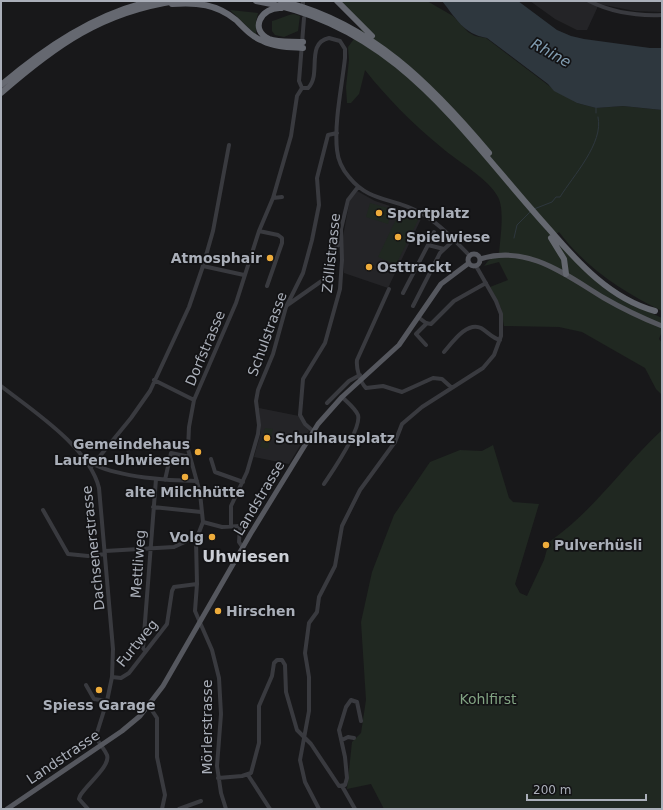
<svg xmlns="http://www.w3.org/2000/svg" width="663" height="810" font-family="'DejaVu Sans',sans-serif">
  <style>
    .built { fill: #242427 }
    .green { fill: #202821 }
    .water { fill: #2e373e }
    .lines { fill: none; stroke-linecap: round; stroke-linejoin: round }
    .stream { stroke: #2e373e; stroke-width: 1 }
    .minor-tunnel { stroke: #35363a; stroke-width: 4; stroke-dasharray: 4 2; stroke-linecap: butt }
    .minor { stroke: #393a3f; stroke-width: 4 }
    .major { stroke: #55575e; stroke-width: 5 }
    .highway { stroke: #656870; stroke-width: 6 }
    .poi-dot { fill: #eeac3b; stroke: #131315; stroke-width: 1.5 }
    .labels { text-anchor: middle; stroke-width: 3.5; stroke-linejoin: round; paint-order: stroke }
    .poi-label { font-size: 14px; font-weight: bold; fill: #aaafb9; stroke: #131315; text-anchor: start }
    .street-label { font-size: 14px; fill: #aaafb9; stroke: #131315 }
    .park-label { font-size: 14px; fill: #82a483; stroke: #131315 }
    .water-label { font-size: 15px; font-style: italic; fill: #829eb3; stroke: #131315 }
    .quarter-label { font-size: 16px; font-weight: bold; fill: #cbced5; stroke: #131315 }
  </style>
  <rect width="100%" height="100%" fill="#18181a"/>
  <path class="built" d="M530,1H662V12L635,11L599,4L587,30H577L555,19Z
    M357,191L375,201L417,215L421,219L388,288L344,273L342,242L350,199Z
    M259,408L299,416L309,431L289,464L254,457L261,432Z"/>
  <path class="green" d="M337,1H427L453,16L468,32L475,36L486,38L552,88L577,103L596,108L623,106L662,110V311C623,292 585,267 559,232L553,236L573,259L645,310L662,318V331L659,339L662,343V395L656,389L645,368L582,332L559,327L504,326L501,308L490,287L508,280L499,262L484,266L488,261L499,254C500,239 505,210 498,197C489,179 457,161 441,147C413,124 387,98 365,70L359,94L351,103H347L346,87L349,60L348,47L362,28Z
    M230,10L258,13L256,21V35Z
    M294,14L300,16L298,31L284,37L275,35L272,31V21C280,19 286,15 294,14Z
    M370,203L392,209L388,224L366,217Z
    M401,209L419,218L396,265L378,257Z
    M265,428L273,429L268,449L260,447Z
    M662,430V809H384L371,784L347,789L352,742L361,733L366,700L361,622L372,572L394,515L430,462L460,450L482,451L493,445L509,498L513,502L539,504L515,584L520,593L527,596L544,560L549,542C594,511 622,467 662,430Z"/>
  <path class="water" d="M442,1H518L557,30L571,36L584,39L650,48H662V110L623,106L596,108L577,103L554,91L548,84L487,38C463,34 456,18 442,1Z"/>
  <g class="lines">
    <path class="stream" d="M596,108V113
      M534,209L552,202L556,197H560C573,176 604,143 598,117
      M514,238L517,225L530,212"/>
    <path class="minor-tunnel" d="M303,1V10"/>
    <path class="minor" d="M589,1C611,12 638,16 662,15
      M302,88H308C322,75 305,43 329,38L340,41L345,49V58C342,86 334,122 337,150C338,160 342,169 349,177C370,203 392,197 419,212C439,223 453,239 470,256
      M302,88L299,81L304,18
      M273,198L282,197
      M259,231L278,235L282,238V243L267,286
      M428,245L434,232
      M203,266L244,275
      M389,289L357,360C356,368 360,382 366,388L383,386L402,392L433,378L442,379L452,388
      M403,293L428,245L444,249
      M286,306L323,280L333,250L341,242
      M413,306L440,253L455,239
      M418,317L426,323L431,324L454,301L486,283
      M426,345L416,334L427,323
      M444,352C452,343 467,321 481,328C488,332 492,338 500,340
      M154,380L194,400
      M1,386C33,411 89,447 99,488L113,649L112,677L107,701L96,736C98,743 104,748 107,755C111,766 86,785 80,796L79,799L88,809
      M327,403L349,381L360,375
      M313,431L305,424L300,415L303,379L325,343L340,289L342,260L341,229L348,200L358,187
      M211,459L215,472L243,482
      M95,465C121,477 168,481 197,481
      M91,467L131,418L150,391L189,307L203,266L213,231L229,145
      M165,480L171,453L190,457
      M324,484C332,472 362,429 358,415C355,408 347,402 342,397
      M153,507L201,512
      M43,510L68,554L88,556L105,554
      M203,522L222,527L240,526L239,542L243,548
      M231,525V506L247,472L258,434L259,425L256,401L258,390L273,354L286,307L303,273L312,240L319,205L317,178L328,135L337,133
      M105,551L174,547L189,540H196
      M145,651L143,648L156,479
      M112,677L121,678L129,673L167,624L172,591L174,587L197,584
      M86,685L94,699L107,701
      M149,706L157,718V757L165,795L162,809
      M342,740L348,737L354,738
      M248,775L270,809
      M218,778L242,776L251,773L259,743V706L272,676L274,663L277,660H282L285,665L286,692L297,730L311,744L339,786L345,785L347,778L345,757L339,730L346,707L351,700L357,702L361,721
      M342,786L355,809
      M179,809L201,801
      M226,809L221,793L217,766L221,714L219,678L212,650L195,611L197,584L196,540L203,522L200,493L188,449L189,427L194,400L236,303L259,231L273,198L291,136L297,96L302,88
      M319,809L305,782L300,760L309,711V677L305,653L309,623L317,612L319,597L335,566L342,526L360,490L395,442L402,424L422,407L483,368L494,355L501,336V314L496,301L476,266"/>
    <path class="major" d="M468 260a6 6 0 1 1 12 0a6 6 0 1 1-12 0Z
      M480,259C528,244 566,275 604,298C623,309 642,318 662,326
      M7,809L122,731L140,716L163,686L251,533L318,424L342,397L399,345L441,284L469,263"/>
    <path class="highway" d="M256,1C397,24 461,132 549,229C578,263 611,299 655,311
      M281,1C370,22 432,85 489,153
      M337,1L372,36
      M172,4C196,2 217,4 236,20C244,28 252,37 263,41C275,47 290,47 303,48
      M281,8C261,7 249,30 269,39C279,43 292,41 303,42
      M1,85C46,47 93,15 151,1
      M1,93C56,45 102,12 176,1
      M551,238L564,259L566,274"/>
  </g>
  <g class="poi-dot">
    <circle cx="379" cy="213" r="4"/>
    <circle cx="398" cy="237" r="4"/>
    <circle cx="270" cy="258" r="4"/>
    <circle cx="369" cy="267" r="4"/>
    <circle cx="267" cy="438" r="4"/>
    <circle cx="198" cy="452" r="4"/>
    <circle cx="185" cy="477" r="4"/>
    <circle cx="212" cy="537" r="4"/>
    <circle cx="546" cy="545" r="4"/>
    <circle cx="218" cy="611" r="4"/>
    <circle cx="99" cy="690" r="4"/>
  </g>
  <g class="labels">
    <g class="poi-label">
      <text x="387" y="218">Sportplatz</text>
      <text x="406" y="242">Spielwiese</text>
      <text x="262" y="263" text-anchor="end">Atmosphair</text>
      <text x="377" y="272">Osttrackt</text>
      <text x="275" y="443">Schulhausplatz</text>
      <text x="190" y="449" text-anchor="end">Gemeindehaus<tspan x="190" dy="16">Laufen-Uhwiesen</tspan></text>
      <text x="185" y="497" text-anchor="middle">alte Milchhütte</text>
      <text x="204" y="542" text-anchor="end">Volg</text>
      <text x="554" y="550">Pulverhüsli</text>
      <text x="226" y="616">Hirschen</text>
      <text x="99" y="710" text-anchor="middle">Spiess Garage</text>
    </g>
    <g class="street-label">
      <text transform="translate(331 253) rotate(-84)" y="5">Zöllistrasse</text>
      <text transform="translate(267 334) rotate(-70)" y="5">Schulstrasse</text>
      <text transform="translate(205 348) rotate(-67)" y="5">Dorfstrasse</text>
      <text transform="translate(259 498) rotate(-59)" y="5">Landstrasse</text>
      <text transform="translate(93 548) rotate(-96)" y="5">Dachsenerstrasse</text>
      <text transform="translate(138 564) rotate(-86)" y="5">Mettliweg</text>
      <text transform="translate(137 643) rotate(-51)" y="5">Furtweg</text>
      <text transform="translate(207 727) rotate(-90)" y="5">Mörlerstrasse</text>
      <text transform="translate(63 757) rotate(-34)" y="5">Landstrasse</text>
    </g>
    <g class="park-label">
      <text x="488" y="704">Kohlfirst</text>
    </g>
    <g class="water-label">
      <text transform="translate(551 53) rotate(29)" y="5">Rhine</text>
    </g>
    <g class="quarter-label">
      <text x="246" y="562">Uhwiesen</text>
    </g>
  </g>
  <rect width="663" height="810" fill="none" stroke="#aaafb9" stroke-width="4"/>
  <path d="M527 794v6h119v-6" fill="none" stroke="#aaafb9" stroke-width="2"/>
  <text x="533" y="794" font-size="12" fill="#aaafb9" stroke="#131315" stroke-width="3" paint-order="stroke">200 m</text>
</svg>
